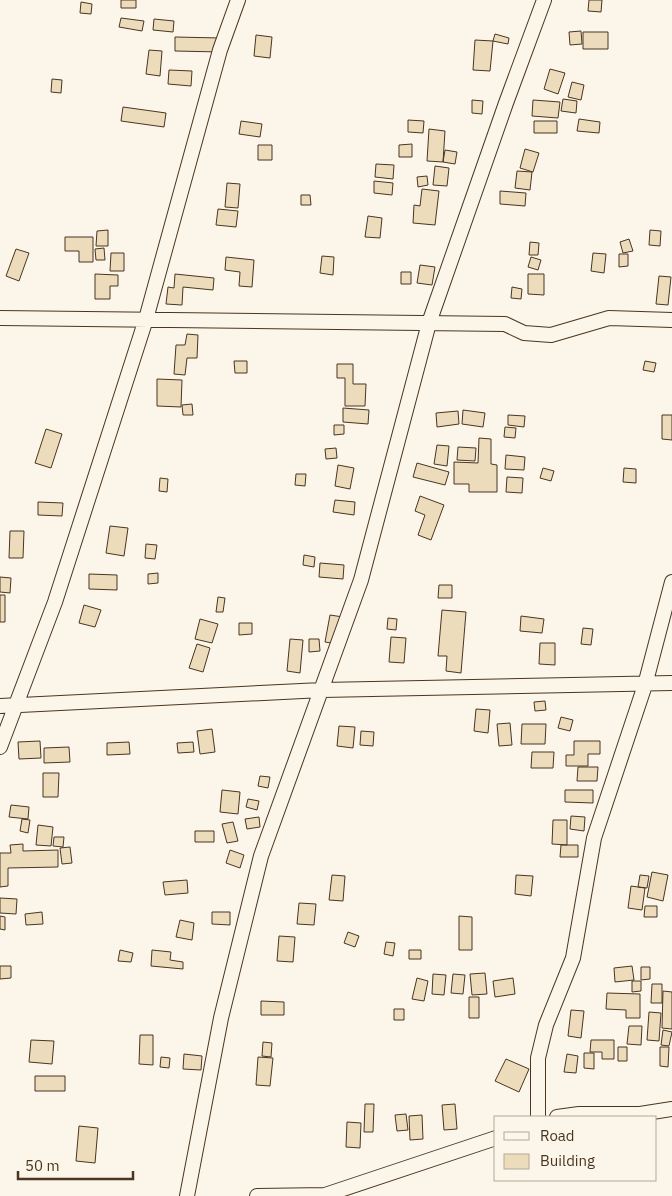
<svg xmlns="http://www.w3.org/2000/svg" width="672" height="1196" font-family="'IBM Plex Sans',sans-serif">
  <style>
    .building { fill: #ecdcbc; stroke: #4a3520 }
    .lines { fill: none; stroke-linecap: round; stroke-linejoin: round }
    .minor-casing { stroke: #4a3520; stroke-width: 16 }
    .minor { stroke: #fbf6e9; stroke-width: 14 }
  </style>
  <rect width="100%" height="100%" fill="#fbf6e9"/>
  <path class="building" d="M121,0H136V8H121Z
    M589,0H602L601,12L588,11Z
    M81,2L92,4L91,14L80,13Z
    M121,18L144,21L142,31L119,27Z
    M154,19L174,21L173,32L153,30Z
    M581,31L582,44L570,45L569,32Z
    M583,32H608V49H583Z
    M495,34L509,38L508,44L493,41Z
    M256,35L272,37L270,58L254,56Z
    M175,37L221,38V52L175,51Z
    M475,40L493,41L490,71L473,70Z
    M149,50L162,51L160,76L146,74Z
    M550,69L565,73L558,94L544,89Z
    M169,70L192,71L191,86L168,84Z
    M52,79L62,80L61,93L51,92Z
    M572,82L584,85L581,100L568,97Z
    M563,99L577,101L576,113L561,111Z
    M472,100L483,101L482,114L472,113Z
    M533,100L560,102L558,118L532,116Z
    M123,107L166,113L164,127L121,121Z
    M579,119L600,122L599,133L577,131Z
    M408,120L424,121L423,133L408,132Z
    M241,121L262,124L260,137L239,134Z
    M534,121H557V133H534Z
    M429,129L445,131L443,162L427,161Z
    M412,144V157H399V145Z
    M258,145H272V160H258Z
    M525,149L539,153L533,172L520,168Z
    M445,150L457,152L455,164L443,162Z
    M376,164L394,165L393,179L375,177Z
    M435,166L449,168L447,186L433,185Z
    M517,171L532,172L530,190L515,188Z
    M427,176L428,185L418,187L417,177Z
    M374,181L393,183L392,195L374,193Z
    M227,183L240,184L238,208L225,207Z
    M422,189L439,191L435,225L413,223L414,205L420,206Z
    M500,191L526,193L525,206L500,204Z
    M301,195H310L311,205H301Z
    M218,209L238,211L236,227L216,225Z
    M368,216L382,218L380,238L365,237Z
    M108,230V246H96L97,231Z
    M650,230L661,231L660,246L649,245Z
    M65,237H93V262H79V251H65Z
    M629,239L633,251L623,253L620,242Z
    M530,242L539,243L538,255H529Z
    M104,248L105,260H96L95,249Z
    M16,249L29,253L19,281L6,276Z
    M111,253H124V271H110Z
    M593,253L606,254L604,273L591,271Z
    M619,254H628V266L619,267Z
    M322,256L334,257L333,275L320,273Z
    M226,257L254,260L252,287L239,286L240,272L225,270Z
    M531,257L541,260L538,270L528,267Z
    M420,265L435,267L432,285L417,283Z
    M401,272H411V284H401Z
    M95,274L118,275V286H110V299H95Z
    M175,274L214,278L213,290L183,287L182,305L166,304L168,287L174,288Z
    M528,274H544V295L528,294Z
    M659,276L671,277L668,305L656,304Z
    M512,287L522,289L521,299L511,298Z
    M187,334L198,335L197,358H187L185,375L174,374L176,345H185Z
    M234,361H247V373H235Z
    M645,361L656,363L654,372L643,370Z
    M337,364H353V384H366L365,406H345V378H337Z
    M157,379L182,380L181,407L157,406Z
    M192,404L193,415H183L182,405Z
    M343,408L369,410L368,424L343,422Z
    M463,410L485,413L483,427L462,424Z
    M458,411L459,424L437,427L436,413Z
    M508,415L525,416L524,427L508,425Z
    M662,415H672V440L662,439Z
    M334,425H344V434L334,435Z
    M505,427L516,428L515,438L504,437Z
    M46,429L62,434L51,468L35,463Z
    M479,438L491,439V464L497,465V492H469V484H454V462L478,463Z
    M437,445L449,446L447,466L434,464Z
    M458,447L476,448L475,461L457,460Z
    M336,448L337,458L326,459L325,449Z
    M506,455L525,457L524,470L505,469Z
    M417,463L449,472L445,485L413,477Z
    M338,465L354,468L350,489L335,486Z
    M543,468L554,471L551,481L540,478Z
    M624,468L636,469V483L623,482Z
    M296,474H306L305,486L295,485Z
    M507,477L523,478L522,493L506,492Z
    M160,478L168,479L167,492L159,491Z
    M420,496L444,505L431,540L418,535L425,515L415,511Z
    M335,500L355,502L354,515L333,512Z
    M38,502L63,503L62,516L38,515Z
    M110,526L128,528L124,556L106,553Z
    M10,531H24L23,558H9Z
    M146,544L157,545L155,559L145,558Z
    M304,555L315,557L314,567L303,565Z
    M320,563L344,565L343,579L319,577Z
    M158,573V583L148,584V574Z
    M89,574L117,575V590L89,589Z
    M0,577L11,578L10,593L0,592Z
    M439,585H452V598H438Z
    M0,595H5V622H0Z
    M218,597L225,598L223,612H216Z
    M84,605L101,610L95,627L79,623Z
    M442,610L466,612L461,673L446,671L447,656H438Z
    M330,615L343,617L337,644L325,642Z
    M521,616L544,619L542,633L520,631Z
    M388,618L397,619L396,630L387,629Z
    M200,619L218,624L212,643L195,639Z
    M239,623H252V634L239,635Z
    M583,628L593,629L591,645L581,644Z
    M391,637L406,638L404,663L389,662Z
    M290,639L303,640L300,673L287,671Z
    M309,639H319L320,651L309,652Z
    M540,643H555V665L539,664Z
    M197,644L210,648L203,672L189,668Z
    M545,701L546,710L535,711L534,702Z
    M476,709L490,710L488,733L474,731Z
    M561,717L573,720L570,731L558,728Z
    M510,723L512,745L499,746L497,724Z
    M522,724H546L545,744H521Z
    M339,726L355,727L353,748L337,746Z
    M212,729L215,752L200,754L197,731Z
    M361,731L374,732L373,746L360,745Z
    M40,741L41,758L19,759L18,742Z
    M574,741H600V754H588V766H566V755H574Z
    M129,742L130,754L107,755V743Z
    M193,742L194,752L178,753L177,743Z
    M69,747L70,762L44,763V748Z
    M532,752H554L553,768H531Z
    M578,767H598L597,781H577Z
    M43,773H59L58,797H43Z
    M260,776L270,777L268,788L258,786Z
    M222,790L240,792L238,814L220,812Z
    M565,790H593V803L565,802Z
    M248,799L259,801L257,810L246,807Z
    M11,805L29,807L28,819L9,817Z
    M571,816L585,817L584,831L570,829Z
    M259,817L260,827L247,829L245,819Z
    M22,819L30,820L28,833L20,831Z
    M553,820H567V845L552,844Z
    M233,822L238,841L227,843L222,824Z
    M38,825L53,827L51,846L36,845Z
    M195,831H214V842H195Z
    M54,837H64L63,847L53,846Z
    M23,844V851L58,850V867L8,868V886L0,887V853H11L10,845Z
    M561,845H578V857H560Z
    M70,847L72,863L62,864L60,848Z
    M230,850L244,855L240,868L226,863Z
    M652,872L668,875L663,901L647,897Z
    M332,875L345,876L343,901L329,900Z
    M516,875L533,876L531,896L515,894Z
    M640,875L649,876L647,888L638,887Z
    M187,880L188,893L165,895L163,882Z
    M631,886L645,888L642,910L628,908Z
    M0,898L17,899L16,914L0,913Z
    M299,903L316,904L314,925L297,924Z
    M645,906H657V917H644Z
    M42,912L43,924L26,925L25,914Z
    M212,912H230V925L212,924Z
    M0,916L5,917V930L0,929Z
    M459,916L472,917V950H459Z
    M180,920L194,923L192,940L176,937Z
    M348,932L359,936L355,947L344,943Z
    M279,936L295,937L293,962L277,961Z
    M386,942L395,943L393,956L384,954Z
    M120,950L133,953L131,962L118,961Z
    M152,950L171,952L170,960L183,962V969L151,966Z
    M409,950H421V959H409Z
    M0,966H11V978L0,979Z
    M632,966L634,980L615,982L614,968Z
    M641,967H650V979L641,980Z
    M485,973L487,994L472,995L470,974Z
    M433,974L446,975L444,995L432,994Z
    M453,974L465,975L463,994L451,993Z
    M417,978L428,981L424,1001L412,999Z
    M513,978L515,994L495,997L493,981Z
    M632,981H641V991L632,992Z
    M652,984H662V1003H651Z
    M663,991L672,992V1029L662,1028Z
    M607,993L640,994V1018H626V1010L606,1009Z
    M469,997H479V1018H469Z
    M261,1001L284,1002V1015H261Z
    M394,1009H404V1020H394Z
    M571,1010L584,1011L581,1038L568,1036Z
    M649,1012L661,1013L659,1041L647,1040Z
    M629,1026H642L641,1045L627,1044Z
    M663,1030L672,1032L669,1046L661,1045Z
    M140,1035H153V1065L139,1064Z
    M31,1040L54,1041L52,1064L29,1062Z
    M591,1040H614V1059H602V1052H590Z
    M263,1042L272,1043L271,1057L262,1056Z
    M618,1047H627V1061H618Z
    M660,1047H669L668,1067L660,1066Z
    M584,1053H594V1069L584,1068Z
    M184,1054L202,1056L201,1070L183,1069Z
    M567,1054L578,1056L576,1073L564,1072Z
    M161,1057L170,1058L169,1068L160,1067Z
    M258,1057L273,1058L270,1086L256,1085Z
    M506,1059L529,1069L519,1092L495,1081Z
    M35,1076H65V1091H35Z
    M365,1104H374L373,1132H364Z
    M455,1104L457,1129L444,1130L442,1105Z
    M406,1114L408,1130L397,1131L395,1115Z
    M422,1115L423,1139L410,1140L409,1116Z
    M347,1122L361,1123L360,1148L346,1147Z
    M79,1126L98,1128L95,1163L76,1161Z"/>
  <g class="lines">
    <defs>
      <path id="minor" d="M0,318L505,324L524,333L551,335L609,318L672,320
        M0,706L322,690L672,683
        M0,747L55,602L146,319L220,50L238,0
        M538,1117V1058L546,1025L573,958L594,838L645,685L672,582
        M557,1117L579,1114H640L672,1109
        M187,1196L221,1018L261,856L361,580L429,323L506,103L544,0
        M257,1196L325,1195L496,1138"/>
    </defs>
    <use href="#minor" class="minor-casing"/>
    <use href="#minor" class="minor"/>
  </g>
  <rect x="494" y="1116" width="162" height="65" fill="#fbf6e9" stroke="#b4a999"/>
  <rect x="504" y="1132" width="25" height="8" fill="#fbf6e9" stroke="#b4a999"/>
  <text x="540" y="1141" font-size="15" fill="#4a3520">Road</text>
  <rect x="504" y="1154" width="25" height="15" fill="#ecdcbc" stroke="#b4a999"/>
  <text x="540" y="1166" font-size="15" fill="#4a3520">Building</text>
  <path d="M18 1171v8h115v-8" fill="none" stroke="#4a3520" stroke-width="2.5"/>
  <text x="25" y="1171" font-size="15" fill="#4a3520" stroke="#fbf6e9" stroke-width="4" paint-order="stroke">50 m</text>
</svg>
